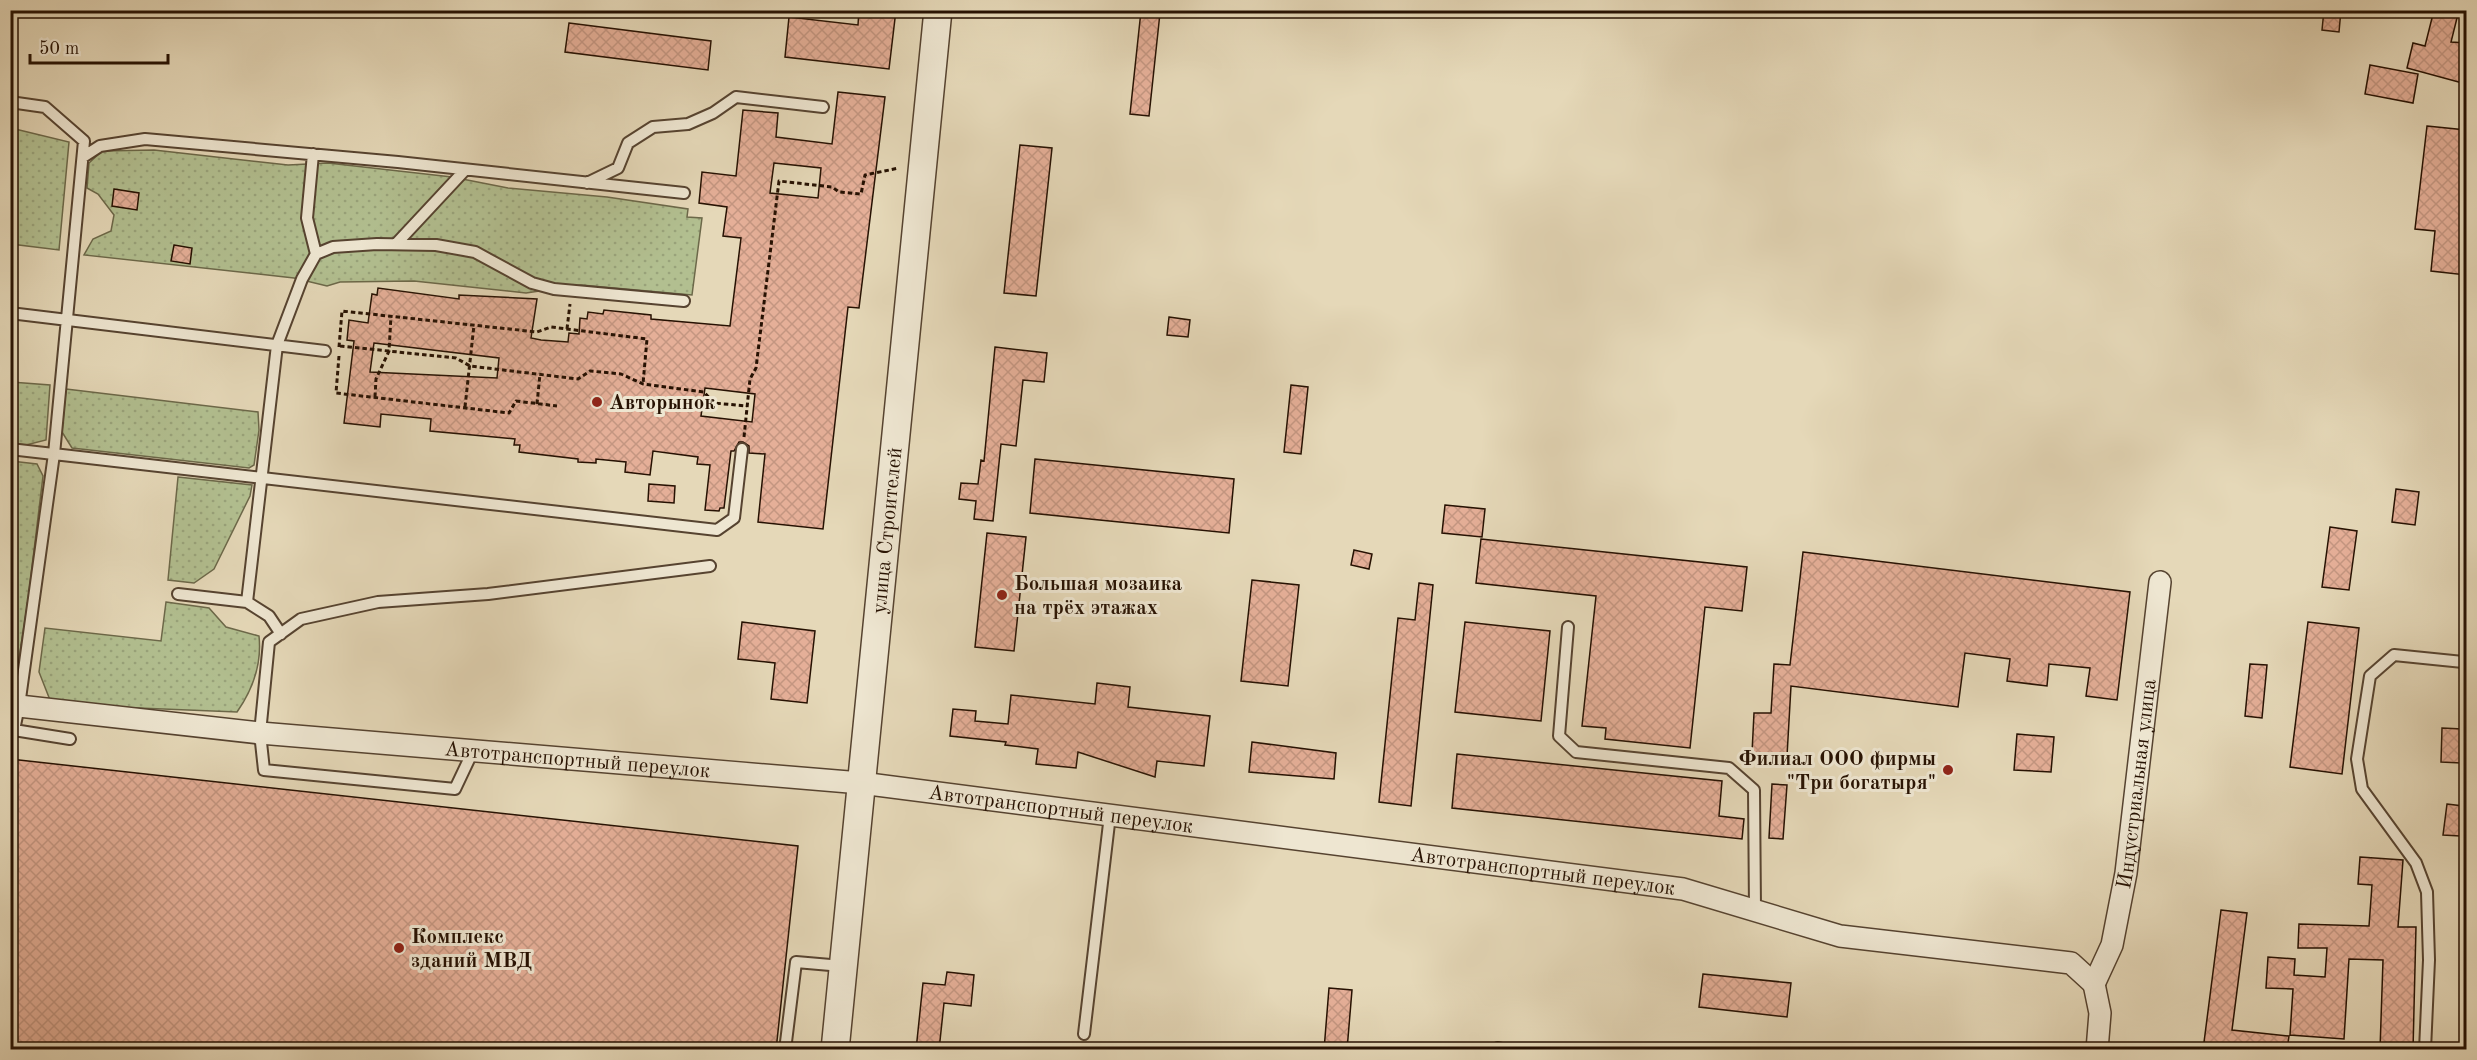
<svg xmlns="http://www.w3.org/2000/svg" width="2477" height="1060" font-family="'Old Standard TT',serif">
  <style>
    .grass { fill: url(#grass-dots); stroke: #6c6849; stroke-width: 1.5 }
    .building { fill: url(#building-cross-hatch); stroke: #261102; stroke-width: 1.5; fill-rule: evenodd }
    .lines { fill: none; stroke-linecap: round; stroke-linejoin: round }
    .service-casing { stroke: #564330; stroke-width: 14 }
    .minor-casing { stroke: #564330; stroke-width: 24 }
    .tertiary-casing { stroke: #564330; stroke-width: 30 }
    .path { stroke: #261102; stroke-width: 3; stroke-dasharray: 4.5 3; stroke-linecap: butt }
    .service { stroke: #eee6d1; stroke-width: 10 }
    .minor { stroke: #eee6d1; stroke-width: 21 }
    .tertiary { stroke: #eee6d1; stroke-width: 27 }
    .poi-dot { fill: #8f2418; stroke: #eee6d1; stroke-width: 2 }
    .labels { text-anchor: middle; stroke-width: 6; stroke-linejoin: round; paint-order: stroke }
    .poi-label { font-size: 21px; font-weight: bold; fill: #261102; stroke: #eee6d1; text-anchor: start }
    .street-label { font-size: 21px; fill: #261102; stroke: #eee6d1 }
  </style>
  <defs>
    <pattern id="grass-dots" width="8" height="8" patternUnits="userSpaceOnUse" patternTransform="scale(1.5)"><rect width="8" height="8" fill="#b2bf90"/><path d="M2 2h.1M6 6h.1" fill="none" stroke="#99a37b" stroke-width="1.8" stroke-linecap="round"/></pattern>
    <pattern id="building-cross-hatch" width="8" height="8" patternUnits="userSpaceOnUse" patternTransform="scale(1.5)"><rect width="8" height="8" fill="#e5af98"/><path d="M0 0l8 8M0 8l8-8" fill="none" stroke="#c49681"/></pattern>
  </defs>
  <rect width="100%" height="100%" fill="#e5d8b8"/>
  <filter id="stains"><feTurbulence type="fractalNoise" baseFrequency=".00333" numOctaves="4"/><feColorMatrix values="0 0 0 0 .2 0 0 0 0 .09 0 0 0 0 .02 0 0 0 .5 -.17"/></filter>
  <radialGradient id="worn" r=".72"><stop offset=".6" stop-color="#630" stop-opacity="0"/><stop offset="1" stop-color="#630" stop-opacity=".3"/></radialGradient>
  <path class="grass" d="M11,128L69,142L59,250L11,244Z
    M154,150L288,165L328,163L452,177L508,188L607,197L688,209L687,217L702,218L692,295L581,285L526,293L414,281L340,282L327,286L294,278L84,255L93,239L111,231L114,215L98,194L87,188L89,163L102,151Z
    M11,382L50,385L46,440L26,445L11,443Z
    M66,389L258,412L259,430L254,465L249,468L72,448L62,432Z
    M11,461L37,464L43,476L28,600L13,697L11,696Z
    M178,477L252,485L250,496L214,569L194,583L168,580Z
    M166,602L209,608L226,627L259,636C262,664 253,689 237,712L89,706L50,700L39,672L45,628L161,641Z"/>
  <path class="building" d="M859,10H896L889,69L785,57L789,17L858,25Z
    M2324,10H2341L2339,32L2322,30Z
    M2434,10H2459L2451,42L2466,43V84L2407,68L2413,43L2425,46Z
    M1141,11L1160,13L1149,116L1130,114Z
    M569,23L711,41L708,70L565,52Z
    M2370,65L2418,74L2413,103L2365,94Z
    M838,92L885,97L859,308L848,307L823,529L758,522L765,454L749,453V446L743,442H739L734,451H731L724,508H720L719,511L705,510L710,465L697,464L698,457L653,451L650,475L625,472L626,462L596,459V463L578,462V459L519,452L520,445H514L515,439L430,431L431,419L381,414L380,427L344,423L354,341L347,340L349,320L368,323L372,294L377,295L378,288L459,299V295L537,299L531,338L541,340L568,342L569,333L579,334L580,318L587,319L588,312L603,314L604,310L651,315V319L730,326L741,238L723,236L727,207L699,203L702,172L736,176L743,110L778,113L776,137L832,144ZM774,163L821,168L818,198L770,193ZM374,343L499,358L497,378L370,372ZM705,388L755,394L752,422L701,416Z
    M2427,126L2466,130V275L2431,271L2435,231L2415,229Z
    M1020,145L1052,148L1036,296L1004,293Z
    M114,189L139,193L137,210L112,206Z
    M174,245L192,248L190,264L171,261Z
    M1169,317L1190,320L1188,337L1167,335Z
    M995,347L1047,353L1044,382L1023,380L1016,446L1001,444L993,521L974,519L976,501L959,499L961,483L978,484L981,460L984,461Z
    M1291,385L1308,387L1301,454L1284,452Z
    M1035,459L1234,479L1229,533L1030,513Z
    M649,484L675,486L674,503L648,501Z
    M2396,489L2419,492L2415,525L2392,522Z
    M1445,505L1485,509L1482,537L1442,533Z
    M2330,527L2357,531L2349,590L2322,587Z
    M987,533L1026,537L1014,651L975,647Z
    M1481,539L1747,567L1742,611L1705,607L1690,748L1605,739L1606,728L1582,726L1596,596L1476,583Z
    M1354,550L1372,554L1369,569L1351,565Z
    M1803,552L2130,592L2117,700L2086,696L2090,668L2049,664L2047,686L2007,681L2010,659L1965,653L1958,707L1791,686L1787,756L1752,753L1754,713H1771L1774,664L1790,665Z
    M1252,580L1299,585L1288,686L1241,681Z
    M1419,583L1433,585L1411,806L1379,802L1398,618L1415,620Z
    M742,622L815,631L807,703L771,699L775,663L738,659Z
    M1465,622L1550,631L1541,721L1455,712Z
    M2308,622L2359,628L2342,774L2290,767Z
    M2250,664L2267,665L2262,718L2245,716Z
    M1097,683L1130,687L1128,707L1210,716L1204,766L1157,761L1155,777L1078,752L1076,768L1036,764L1038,749L1005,745L1006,742L950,736L953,709L976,711L975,721L1008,724L1011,695L1095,704Z
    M2442,728L2462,729L2461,763L2441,762Z
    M2017,734L2054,737L2051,772L2014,770Z
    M1252,742L1336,753L1334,779L1249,772Z
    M1457,754L1722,781L1719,816L1744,819L1742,839L1452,808Z
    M10,759L798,846L776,1050H10Z
    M1772,784L1787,785L1783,839L1769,838Z
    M2447,804L2463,806L2460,836L2443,835Z
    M2360,857L2403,860L2398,927H2416L2413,1050H2380L2383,960L2349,959L2344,1039L2290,1035L2293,989L2266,988L2268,957L2295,959L2294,975L2325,977L2327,948H2298L2299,924L2369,926L2372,885L2358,884Z
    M2221,910L2247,913L2232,1030L2289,1036L2287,1050H2203Z
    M947,972L974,975L971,1006L944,1003L939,1050H916L923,983L945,985Z
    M1703,974L1791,983L1787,1017L1699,1007Z
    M1329,988L1352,990L1347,1050H1324Z"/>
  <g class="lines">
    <defs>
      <path id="service" d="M10,102L45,107L84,141L54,454L19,706L14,730H10
        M313,154L307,218L316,254
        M83,157L100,146L145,139L398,162L684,193
        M587,183L618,168L628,143L653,127L688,124L713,113L736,97L823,107
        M396,244L465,170
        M10,313L325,351
        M10,449L717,530L734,518L742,449
        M178,594L247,602
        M1568,627L1559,736L1576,752L1729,768L1754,790L1755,910
        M281,634L269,616L247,602L277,345L302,279L316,254L333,247L377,244L436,245L475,252L532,283L554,289L684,301
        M14,730L70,739
        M473,751L455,789L264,770L260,733L269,642L301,619L378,602L488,594L710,566
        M1084,1034L1110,815
        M1498,1048L1507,1050
        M785,1050L796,962L842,966
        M2425,1050L2429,960L2427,892L2416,863L2362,789L2357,759L2370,676L2394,655L2463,662"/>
      <g id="minor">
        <path id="s1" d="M10,705L260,733L861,783L1683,889L1840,936L2071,963L2094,984"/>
        <path id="s2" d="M2094,984L2112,945L2126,873L2160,582"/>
        <path d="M2094,984L2100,1013L2097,1050"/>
      </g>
      <g id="tertiary">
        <path id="s3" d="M835,1050L938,10"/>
      </g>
    </defs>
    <use href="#service" class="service-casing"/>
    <use href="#minor" class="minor-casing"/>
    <use href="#tertiary" class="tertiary-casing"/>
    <path class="path" d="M567,329L570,304
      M340,346L456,358L470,366L578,379L590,371L621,374L643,384L704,392L714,403L747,406
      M339,347L342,311L537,332L551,327L647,339L643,384
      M339,356L336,393L509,413L516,401L557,406
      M375,397L376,379L389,351L391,316
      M537,404L540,374
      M465,407L474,325
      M744,437L750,379L756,368L779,181L832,187L839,192L861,194L865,175L899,168
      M10,761L13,742"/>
    <use href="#service" class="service"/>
    <use href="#minor" class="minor"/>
    <use href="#tertiary" class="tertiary"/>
  </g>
  <g class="poi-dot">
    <circle cx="597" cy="402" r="6"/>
    <circle cx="1002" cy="595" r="6"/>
    <circle cx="1948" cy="770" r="6"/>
    <circle cx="399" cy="948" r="6"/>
  </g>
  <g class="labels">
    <g class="poi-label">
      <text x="609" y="409">Авторынок</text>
      <text x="1014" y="590">Большая мозаика<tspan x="1014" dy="24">на трёх этажах</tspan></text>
      <text x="1936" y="765" text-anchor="end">Филиал ООО фирмы<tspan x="1936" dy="24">"Три богатыря"</tspan></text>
      <text x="411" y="943">Комплекс<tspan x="411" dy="24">зданий МВД</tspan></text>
    </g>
    <g class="street-label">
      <text dy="7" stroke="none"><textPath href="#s3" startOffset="522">улица Строителей</textPath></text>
      <text dy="7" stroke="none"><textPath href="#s1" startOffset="570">Автотранспортный переулок</textPath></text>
      <text dy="7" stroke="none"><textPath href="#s2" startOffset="206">Индустриальная улица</textPath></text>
      <text dy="7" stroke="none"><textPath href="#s1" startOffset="1056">Автотранспортный переулок</textPath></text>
      <text dy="7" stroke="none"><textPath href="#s1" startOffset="1542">Автотранспортный переулок</textPath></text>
    </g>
  </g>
  <rect width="2477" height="1060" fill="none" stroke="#e5d8b8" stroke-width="36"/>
  <rect x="12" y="12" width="2453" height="1036" fill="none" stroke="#261102" stroke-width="3"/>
  <rect x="18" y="18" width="2441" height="1024" fill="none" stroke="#261102" stroke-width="1.5"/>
  <path d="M30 54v9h138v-9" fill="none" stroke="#261102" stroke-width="3"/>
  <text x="39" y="54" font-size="18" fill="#261102" stroke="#eee6d1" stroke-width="4.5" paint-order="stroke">50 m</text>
  <rect width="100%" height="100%" filter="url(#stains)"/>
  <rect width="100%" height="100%" fill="url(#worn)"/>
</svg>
